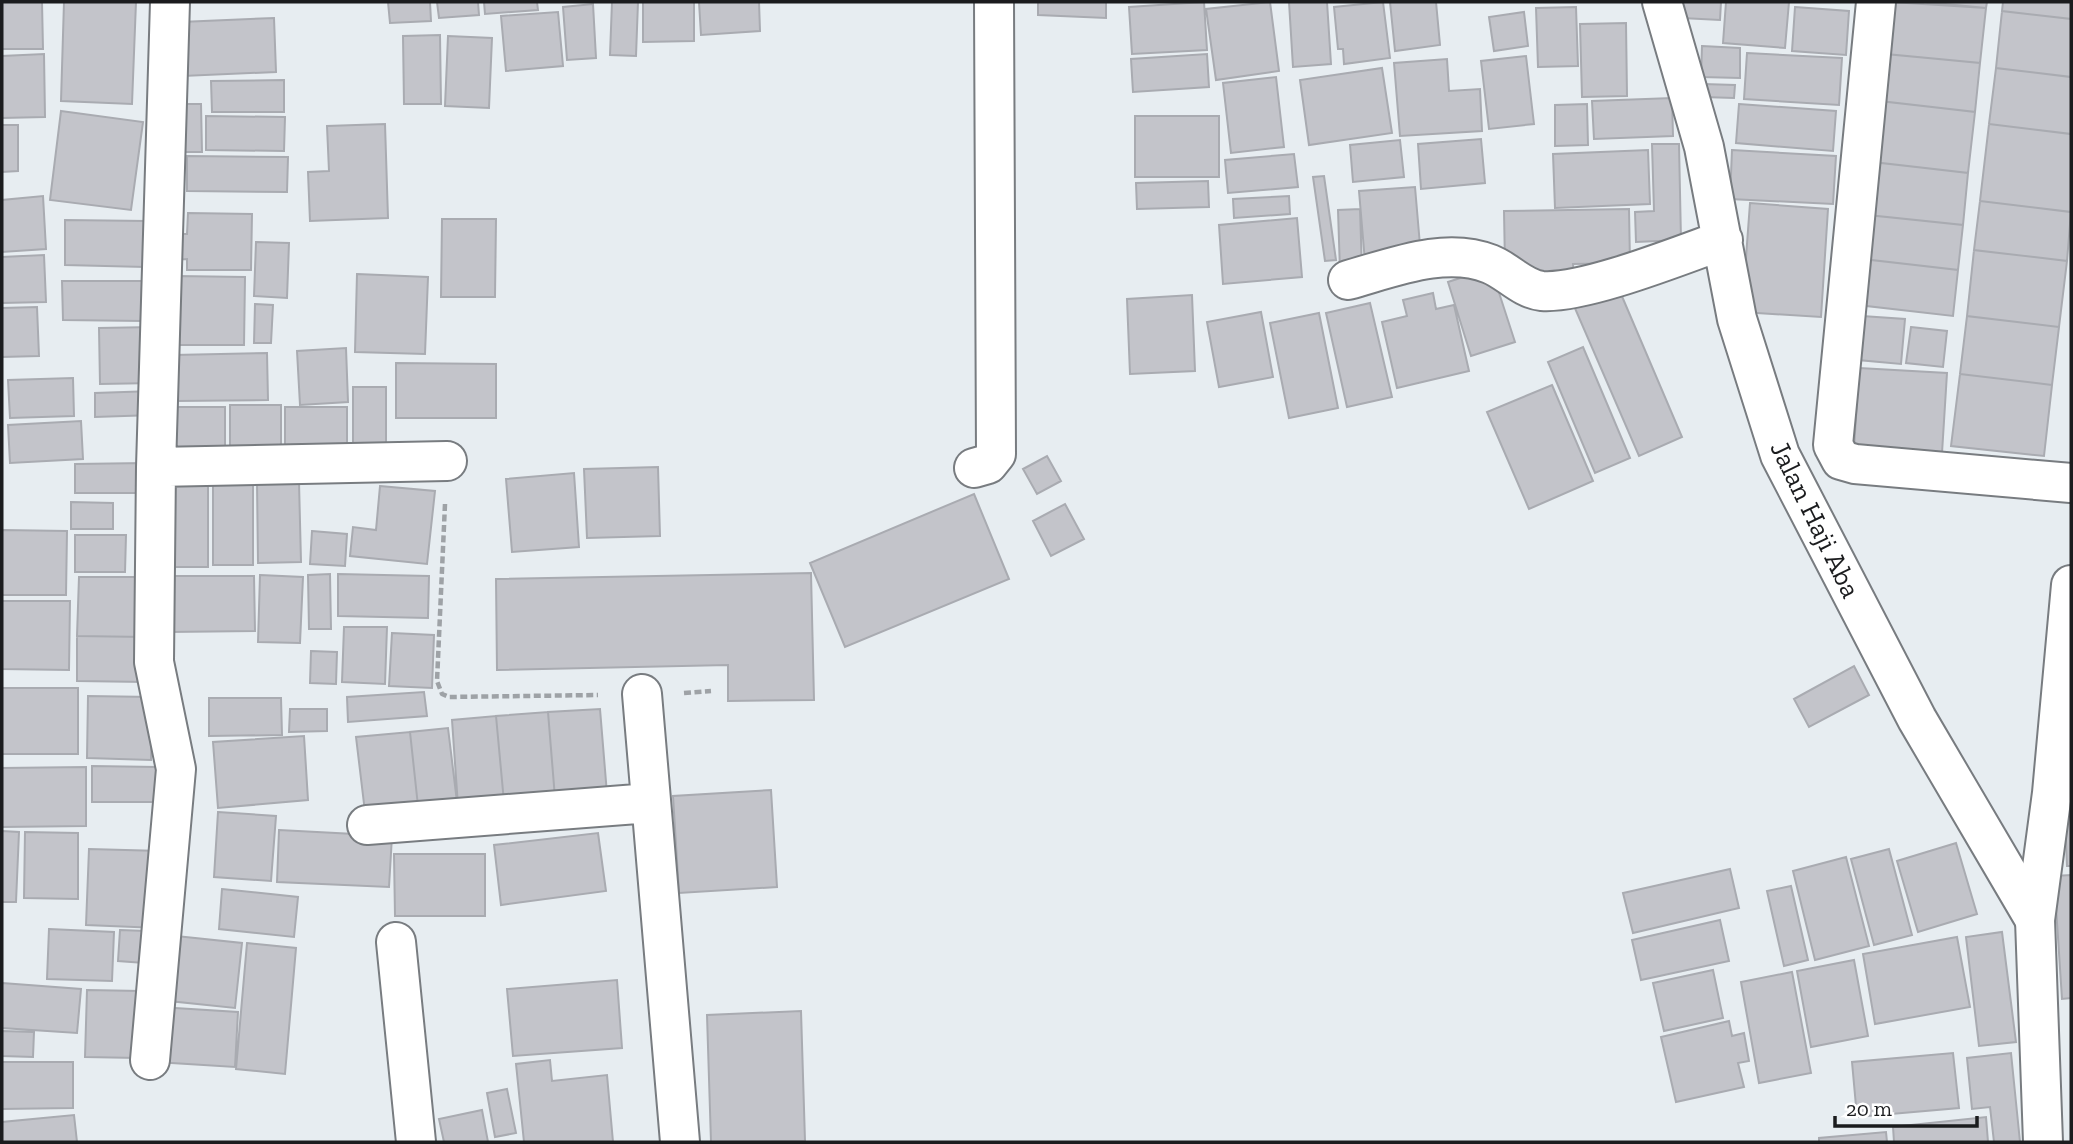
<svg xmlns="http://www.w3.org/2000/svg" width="2073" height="1144" font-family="'Zilla Slab',serif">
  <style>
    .building { fill: #c3c4ca; stroke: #a9abb1; stroke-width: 2 }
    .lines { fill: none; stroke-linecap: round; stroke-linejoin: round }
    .minor-casing { stroke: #787c80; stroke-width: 42 }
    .tertiary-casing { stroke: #787c80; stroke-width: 42 }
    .path { stroke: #9ea2a6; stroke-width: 4.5; stroke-dasharray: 7 3.5; stroke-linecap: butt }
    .minor { stroke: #fff; stroke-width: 38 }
    .tertiary { stroke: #fff; stroke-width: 38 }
    .labels { text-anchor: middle; stroke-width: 5; stroke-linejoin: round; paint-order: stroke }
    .street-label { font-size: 28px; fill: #1b1c1e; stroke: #fff }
  </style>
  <rect width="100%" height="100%" fill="#e7edf1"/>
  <path class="building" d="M2,2H42L43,49H2Z
    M64,2H136L132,104L61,101Z
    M388,2H430L431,21L390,23Z
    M437,2H478L479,15L439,18Z
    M484,2H537L538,10L485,14Z
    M612,2H638L636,56L610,55Z
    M643,2H694V41L643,42Z
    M699,2H759L760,31L701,35Z
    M1038,2H1106V18L1038,15Z
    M1204,2L1207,50L1132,54L1129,7Z
    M1270,2L1279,71L1216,80L1206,9Z
    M1289,2H1327L1331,64L1293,67Z
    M1383,2L1390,58L1344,64L1343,49H1338L1334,7Z
    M1390,2H1436L1440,45L1395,51Z
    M1683,2H1721L1720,20L1682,18Z
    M1726,2H1789L1785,48L1723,43Z
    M1891,2L1986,8L1980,63L1886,54Z
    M1925,2H1987L1986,8Z
    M2003,2H2071V19L2002,11Z
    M593,4L596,58L567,60L563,7Z
    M1576,7L1578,66L1538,67L1536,8Z
    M1795,7L1849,11L1846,55L1792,51Z
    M2002,11L2071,19V77L1996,68Z
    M558,12L563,66L506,71L501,16Z
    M1524,12L1528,46L1494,51L1489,17Z
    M274,18L276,72L183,76L181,22Z
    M1626,23L1627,96L1582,97L1580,24Z
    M440,35L441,104H404L403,36Z
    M448,36L492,38L489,108L445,106Z
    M1702,46L1740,48V78L1701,77Z
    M1747,53L1842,58L1839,105L1744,99Z
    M44,54L45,117L2,118V56Z
    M1207,54L1209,87L1133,92L1131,59Z
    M1886,54L1980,63L1975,112L1880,101Z
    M1526,56L1534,124L1489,129L1481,61Z
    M1447,59L1449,91L1480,89L1482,131L1400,136L1394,63Z
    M1382,68L1392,133L1309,145L1300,80Z
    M1996,68L2071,77V134L1989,124Z
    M1276,77L1284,147L1231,153L1223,83Z
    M284,80V112H212L211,81Z
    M1703,84L1735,85L1734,98L1703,97Z
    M1672,98L1673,136L1594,139L1592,101Z
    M1880,101L1975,112L1968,173L1873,162Z
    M178,104H201L202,152H179Z
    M1587,104L1588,145L1555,146V105Z
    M1739,104L1836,111L1833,151L1736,143Z
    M61,111L143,122L131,210L50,200Z
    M206,116L285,117L284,151L206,150Z
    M1135,116H1219V177H1135Z
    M385,124L388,218L310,221L308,172L329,171L327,126Z
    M1989,124L2071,134V212L1980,201Z
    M2,125H18V171L2,172Z
    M1481,139L1485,183L1421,189L1418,144Z
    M1400,140L1404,177L1353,182L1350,145Z
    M1652,144H1679L1681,240L1636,242L1635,212L1654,211Z
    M1648,150L1650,204L1555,208L1553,154Z
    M1732,150L1836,156L1833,204L1730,199Z
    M1294,154L1298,187L1228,193L1225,160Z
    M187,156L288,157L287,192L187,191Z
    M1873,162L1968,173L1963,225L1868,215Z
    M1324,176L1336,260L1325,261L1313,177Z
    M1208,181L1209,207L1137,209L1136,183Z
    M1415,187L1421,257L1365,262L1359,191Z
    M43,196L46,249L2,252V200Z
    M1289,196L1290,214L1234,218L1233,199Z
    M1980,201L2071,212L2067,261L1974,250Z
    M1750,203L1828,209L1821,317L1742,312Z
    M1360,209L1362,270L1340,271L1338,210Z
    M1629,209L1630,263L1573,264L1574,282L1529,283L1528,265H1505L1504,211Z
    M188,213L252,214L251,270H187V259L174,260L175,234H187Z
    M1868,215L1963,225L1958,270L1863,259Z
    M1297,218L1302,277L1223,284L1219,225Z
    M442,219H496L495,297H441Z
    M65,220L146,221L145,267L65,265Z
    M256,242L289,243L287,298L254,296Z
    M1974,250L2067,261L2059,327L1967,316Z
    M44,255L46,302L2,303V257Z
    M1863,259L1958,270L1953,316L1858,305Z
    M1491,268L1515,342L1471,356L1448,282Z
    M357,274L428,277L425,354L355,352Z
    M177,276L245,277L244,345H176Z
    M62,281H142L143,321L63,320Z
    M1618,287L1682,437L1639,456L1574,306Z
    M1433,293L1436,309L1454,305L1469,371L1397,388L1382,322L1407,316L1403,300Z
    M1192,295L1195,371L1130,374L1127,299Z
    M1370,303L1392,397L1347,407L1326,313Z
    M255,304L273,305L271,343H254Z
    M37,307L39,356L2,357V308Z
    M1261,312L1273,377L1219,387L1207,322Z
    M1319,313L1338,408L1289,418L1270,323Z
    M1862,316L1905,319L1901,364L1858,360Z
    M1967,316L2059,327L2052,385L1960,374Z
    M154,327L155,383L100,384L99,328Z
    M1911,327L1947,331L1943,367L1906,363Z
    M1583,347L1630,458L1595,473L1548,362Z
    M346,348L348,402L300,405L297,351Z
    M267,353L268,400L175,401L174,355Z
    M396,363L496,364V418H396Z
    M1859,368L1947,373L1942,453L1854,449Z
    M1960,374L2052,385L2044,456L1951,446Z
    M73,378L74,416L10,418L8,380Z
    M1552,385L1593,481L1529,509L1487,412Z
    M353,387H386V449H353Z
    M153,391L154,415L95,417V393Z
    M230,405H281V455H230Z
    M172,407H225V459L172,460Z
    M285,407H347V451L285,452Z
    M81,421L83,459L10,463L8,425Z
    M1047,456L1061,481L1037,494L1023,469Z
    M146,463L147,493H75V464Z
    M658,467L660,536L587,538L584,469Z
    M574,473L579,547L512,552L506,479Z
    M253,474V565H213V475Z
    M162,481H208V567H161Z
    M257,482H299L301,562L258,563Z
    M380,486L435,491L427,564L350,556L353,527L376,530Z
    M974,494L1009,579L845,647L810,563Z
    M71,502L113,503V529H71Z
    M1065,504L1084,539L1051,556L1033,521Z
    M2,530L67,531L66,595H2Z
    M312,531L347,534L345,566L310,564Z
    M75,535H126L125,572H75Z
    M811,573L814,700L728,701V665L497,670L496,579Z
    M330,574L331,629H309L308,575Z
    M338,574L429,576L428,618L338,616Z
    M260,575L303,577L300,643L258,642Z
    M169,576H254L255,631L169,632Z
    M79,577H146L145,637L77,636Z
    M2,601H70L69,670L2,669Z
    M344,627H387L385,684L342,682Z
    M392,633L434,635L432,688L389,686Z
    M77,636L145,637V682L77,681Z
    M311,651L337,652L336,684L310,683Z
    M1854,666L1869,695L1809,727L1794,699Z
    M2,688H78V754H2Z
    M424,692L427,716L348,722L347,697Z
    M88,696L152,697L151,760L87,758Z
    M209,698H281L282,735L209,736Z
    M290,709H327V731L289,732Z
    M600,709L607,794L555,798L548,712Z
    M548,712L555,798L504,802L496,716Z
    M496,716L504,802L458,806L452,720Z
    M448,728L457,802L418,806L410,732Z
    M410,732L418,806L365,812L356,737Z
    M304,736L308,800L218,808L213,742Z
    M92,766L157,767L156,802H92Z
    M86,767V826L2,827V768Z
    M771,790L777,887L679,893L673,796Z
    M218,812L276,816L271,881L214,877Z
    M2065,817H2071V866H2067Z
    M279,830L392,836L389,887L277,882Z
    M2,831L19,832L16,902H2Z
    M25,832L78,833V899L24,898Z
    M598,833L606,891L501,905L494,845Z
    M1956,843L1977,914L1918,932L1897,861Z
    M89,849L161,851L158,928L86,925Z
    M1889,849L1912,935L1874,945L1851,859Z
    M394,854H485V916H395Z
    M1846,857L1869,946L1815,960L1793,871Z
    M1730,869L1739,908L1633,933L1623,893Z
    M2071,875V998L2062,999L2054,876Z
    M1791,886L1808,960L1784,966L1767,891Z
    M222,889L298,897L294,937L219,929Z
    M1720,920L1729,961L1641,980L1632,940Z
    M49,929L114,932L112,981L47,979Z
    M120,930L146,931L144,963L118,961Z
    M2002,932L2016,1042L1979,1046L1966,937Z
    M176,936L242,943L235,1008L169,1001Z
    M1957,937L1970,1007L1875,1024L1863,954Z
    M247,943L296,948L285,1074L236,1069Z
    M1854,960L1868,1036L1811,1047L1797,971Z
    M1713,970L1723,1018L1664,1031L1653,983Z
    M1792,972L1811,1073L1759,1083L1741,982Z
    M617,980L622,1048L513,1056L507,989Z
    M2,983L81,989L77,1033L2,1028Z
    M87,990L140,991L138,1058L85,1057Z
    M159,1007L238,1012L235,1067L156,1062Z
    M801,1011L805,1141L711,1142L707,1015Z
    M1729,1021L1732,1036L1744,1033L1749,1061L1738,1063L1744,1087L1676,1102L1661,1037Z
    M2,1031L34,1032L33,1057L2,1056Z
    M1953,1053L1959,1108L1857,1117L1852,1062Z
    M2011,1053L2020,1142H1994L1990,1107L1972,1109L1967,1058Z
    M550,1060L552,1081L607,1075L613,1142H524L516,1064Z
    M2,1062H73V1108L2,1109Z
    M507,1089L516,1133L495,1137L487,1093Z
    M482,1110L488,1142H444L439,1119Z
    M74,1115L77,1142H2V1122Z
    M1986,1117L1988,1142H1894L1893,1127Z
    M1886,1132L1887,1142H1819V1138Z"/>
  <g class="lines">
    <defs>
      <path id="minor" d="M1662,2L1704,147L1737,319L1780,455L1917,719L2035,920
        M1876,2L1833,445L1841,460L1855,464L2071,483
        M1348,280C1392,268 1445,246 1490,264C1508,271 1522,289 1542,291C1584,294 1681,255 1723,240
        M156,467L447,461
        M974,468L988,464L996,454L994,2
        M642,694L680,1142
        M367,825L650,803
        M396,942L416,1142
        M150,1060L176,769L154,662L156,467L170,2"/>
      <path id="tertiary" d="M2043,1142L2035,920L2052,793L2071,585"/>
    </defs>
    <use href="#minor" class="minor-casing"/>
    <use href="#tertiary" class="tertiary-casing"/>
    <path class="path" d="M445,504L437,681L442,694L449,697L598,695
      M684,693L711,691"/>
    <use href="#minor" class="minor"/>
    <use href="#tertiary" class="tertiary"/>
  </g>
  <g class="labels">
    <g class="street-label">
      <text transform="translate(1816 519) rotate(64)" y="10">Jalan Haji Aba</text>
    </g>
  </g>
  <rect width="2073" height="1144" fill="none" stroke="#1b1c1e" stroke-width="7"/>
  <path d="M1835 1116v10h142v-10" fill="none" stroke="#1b1c1e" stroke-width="3.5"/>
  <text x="1846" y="1116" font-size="21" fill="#1b1c1e" stroke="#ffffff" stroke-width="5" paint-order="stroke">20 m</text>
</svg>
